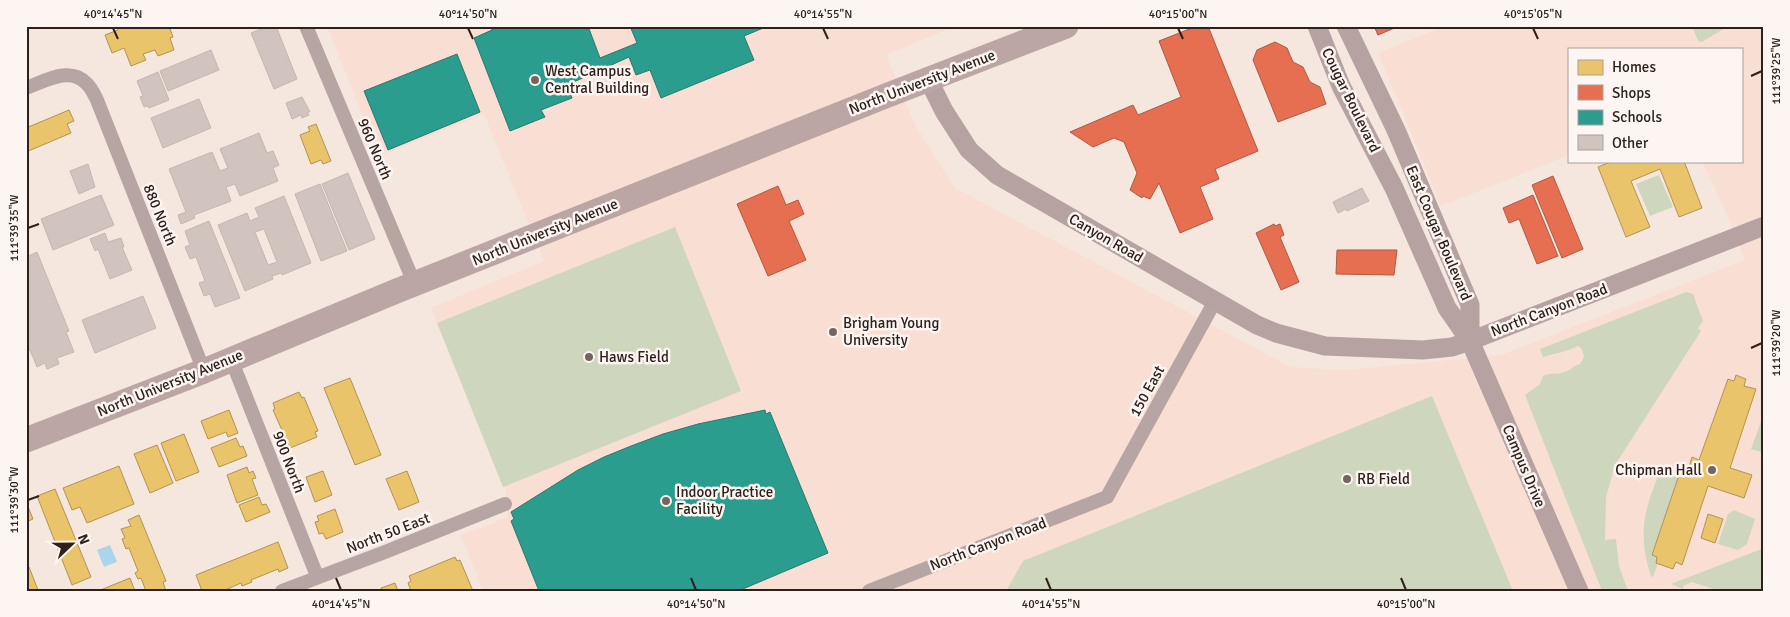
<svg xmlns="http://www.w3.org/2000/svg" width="1790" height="617" font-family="Signika,sans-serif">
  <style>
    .built { fill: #f9dfd3 }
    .green { fill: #cfd6be }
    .water { fill: #acd4ed }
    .homes { fill: #e9c46a; stroke: #b19352 }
    .shops { fill: #e76f51; stroke: #b05841 }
    .schools { fill: #2a9d8f; stroke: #2b786c }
    .building { fill: #d1c4be; stroke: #c4b7b0; fill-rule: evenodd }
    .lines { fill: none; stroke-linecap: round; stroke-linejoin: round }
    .street { stroke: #b7a5a3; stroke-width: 14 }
    .secondary { stroke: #b6a2a1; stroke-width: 19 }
    .highway { stroke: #bca6a4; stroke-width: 25 }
    .ticks { fill: none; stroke: #2e211b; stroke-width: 2 }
    .poi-dot { fill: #74665f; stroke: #fcf5f1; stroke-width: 2 }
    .labels { text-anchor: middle; stroke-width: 5; stroke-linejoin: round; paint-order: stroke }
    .poi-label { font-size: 15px; fill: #2e211b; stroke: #fcf5f1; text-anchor: start }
    .street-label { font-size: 15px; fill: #2e211b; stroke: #fcf5f1 }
    .neatline { fill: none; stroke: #2e211b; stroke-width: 2 }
    .ticks-label { font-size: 12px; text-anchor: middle; fill: #2e211b }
  </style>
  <rect width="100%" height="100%" fill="#f5e6de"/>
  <path class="built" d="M327,26H955L886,55L914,123L955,188L1291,367L1346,370L1501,355L1745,260L1725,210L1702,161H1741V49H1569V155L1441,206L1378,53L1445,26H1764V591H483L461,535L508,517L505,489L431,308L544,261L484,114L379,156Z"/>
  <path class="green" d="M1692,26H1728L1702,42L1698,41Z
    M1659,175L1673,207L1650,216L1636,184Z
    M675,227L741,391L503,487L437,323Z
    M1686,292L1693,294L1703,321L1698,328L1701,331L1615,465L1606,497L1605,540L1616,539L1619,566L1628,591H1602L1525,395L1540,384L1543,376C1550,372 1554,375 1561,373C1568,372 1573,366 1580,364L1584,357L1582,349L1578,346C1567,352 1555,353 1543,357L1540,349Z
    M1432,396L1513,591H1006L1023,561Z
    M1764,413V453L1751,449Z
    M1666,467L1675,471L1674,476L1678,478L1652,555L1657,557L1658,563L1653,577L1651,576C1638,536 1643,512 1659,474H1662L1661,470L1664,471L1663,468Z
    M1734,510L1755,519L1747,544L1738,550L1718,544L1728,514Z
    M1764,548V591H1719L1692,582L1683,586V589L1671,584Z"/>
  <path class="water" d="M110,545L117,562L104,567L97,550Z"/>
  <path class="homes" d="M116,26H169L173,37L170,38L174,50L158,56L155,50L143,54L146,60L131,66L124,48L112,53L105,35L118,30Z
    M69,110L74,121L67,124L71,133L26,152V128Z
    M316,124L331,161L323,164L321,160L311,164L300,135L310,131L308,127Z
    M1613,161H1684L1702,208L1679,217L1660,169L1631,181L1650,227L1626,237L1598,167Z
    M1736,375L1746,379L1744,386L1756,389L1730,468L1752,475L1744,498L1708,486L1682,565L1676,562L1673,569L1656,563L1657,557L1652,555L1680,472L1687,474L1692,457L1699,460L1728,379L1734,381Z
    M350,378L381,455L355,465L324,388Z
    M299,392L302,398L304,397L318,431L315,432L317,437L290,448L273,410L275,409L273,403Z
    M229,410L238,433L228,437L226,432L208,439L201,421Z
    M184,434L199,472L176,481L161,443Z
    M236,438L240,447L243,446L247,456L219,467L211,448Z
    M157,445L173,483L150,493L134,454Z
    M119,466L134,504L87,523L80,507L72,510L63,488Z
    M247,467L249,473L253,471L256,478L252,479L258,495L237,503L227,475Z
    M323,471L332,495L315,502L306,477Z
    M407,471L419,502L399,510L386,479Z
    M55,489L91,577L72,585L37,496Z
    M259,497L262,505L266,504L270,512L246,522L239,505Z
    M27,504L33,519L26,522V505Z
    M335,509L343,532L326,539L323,533L319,534L315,522L319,521L317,516Z
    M1708,514L1723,519L1715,543L1701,538Z
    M139,515L166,581L163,582L166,591H146L141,578L138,579L135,573L138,571L129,548L126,549L122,539L125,538L121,529L131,526L128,520Z
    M278,542L288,568L279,572L278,569L251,580L252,582L242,586L241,583L223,591H202L196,575Z
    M455,557L457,561L460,560L473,591H411L408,583L411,581L409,576Z
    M29,567L38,590L37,591H26V568Z
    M130,578L135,591H98Z
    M395,583L398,591H381V588Z"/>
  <path class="shops" d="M1197,26H1208L1258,151L1215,169L1219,179L1200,187L1213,219L1180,233L1159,183L1150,199L1143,196L1142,198L1130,190L1137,173L1124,142L1114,138L1093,147L1070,132L1133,105L1138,115L1181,97L1159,41Z
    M1374,26H1399L1378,35Z
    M1275,42L1287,48L1293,62L1303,67L1310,82L1320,87L1326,104L1278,122L1253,60L1257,50Z
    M1553,176L1583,249L1562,258L1532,185Z
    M778,186L786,205L798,200L804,214L789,221L806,260L768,276L737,204Z
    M1533,195L1558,256L1537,264L1519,219L1509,223L1503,208Z
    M1274,224L1275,226L1280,224L1284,235L1280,237L1299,282L1281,290L1256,233Z
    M1337,250H1397L1394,275L1336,274Z"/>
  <path class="schools" d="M491,26H588L600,58L637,43L630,26H768L744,36L754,60L661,98L650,70L636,75L629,57L567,85L572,98L541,110L545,117L510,131L474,38L492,30Z
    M457,54L480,112L388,150L364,91Z
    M765,410L766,414L770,412L828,553L738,591H539L511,521L514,519L511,512L578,470L604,457L631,446L663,434L698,424Z"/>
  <path class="building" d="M268,26H276L297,79L274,89L251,33Z
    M211,50L219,70L168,91L160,71Z
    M158,72L169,100L149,108L148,106L144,107L140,97L143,96L137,81Z
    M302,97L310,112H307L309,115L302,118L301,115L292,119L286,103Z
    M199,99L211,128L163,148L151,118Z
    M259,133L267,153L273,151L279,165L273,168L278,181L240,196L235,184L226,187L231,201L194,215L195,218L181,224L178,215L186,212L169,169L212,152L220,171L228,168L220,149Z
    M88,164L95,187L79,194L70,171Z
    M348,173L375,239L349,250L322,184Z
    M320,184L347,251L321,261L295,194Z
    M1362,188L1369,201L1347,211L1346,209L1338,213L1333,202Z
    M101,195L114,225L53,250L41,219Z
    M284,196L311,263L282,275L281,273L272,276L273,279L245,291L218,225L247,213L250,221L259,217L255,208ZM264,229L277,262L268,265L255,232Z
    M209,221L240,298L215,307L210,294L204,296L199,283L205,281L196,257L190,259L185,247L190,245L185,231Z
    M105,233L108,242L121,238L124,247H122L132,270L110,279L98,249L95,251L90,239Z
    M37,252L69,331L66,332L74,352L57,358L59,364L47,369L45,363L37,367L30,350L26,351V257Z
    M143,296L156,328L95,353L82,320Z"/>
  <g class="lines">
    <path class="street" d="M306,26L415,285
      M26,88C45,81 70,66 86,83C91,87 94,94 97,100L204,371
      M231,359L317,576
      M282,591L385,552L505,504
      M869,591L1107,497L1215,301"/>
    <path class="secondary" d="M1317,26L1341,86L1394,188L1447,308L1470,341L1579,591
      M1346,26L1396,130L1470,305V341
      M928,79L944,111L969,150L997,175L1257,325L1276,333L1325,346L1423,350L1452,347L1470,341L1764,226"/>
    <path class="highway" d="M26,440L204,371L399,290L888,95L1066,26"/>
  </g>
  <path class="ticks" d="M113,28L118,39M468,28L473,39M823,28L828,39M1178,28L1183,39M1533,28L1538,39M1751,76L1762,71M28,228L39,224M1751,348L1762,343M28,500L39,496M336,578L341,590M691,578L696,590M1046,578L1051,590M1401,578L1406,590"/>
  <g class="poi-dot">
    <circle cx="535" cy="80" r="5"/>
    <circle cx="833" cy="332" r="5"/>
    <circle cx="589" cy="357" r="5"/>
    <circle cx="1712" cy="470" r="5"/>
    <circle cx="1347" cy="479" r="5"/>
    <circle cx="666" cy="501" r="5"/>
  </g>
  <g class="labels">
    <g class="poi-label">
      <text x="545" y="76">West Campus<tspan x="545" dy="17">Central Building</tspan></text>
      <text x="843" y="328">Brigham Young<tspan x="843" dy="17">University</tspan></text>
      <text x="599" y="362">Haws Field</text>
      <text x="1702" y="475" text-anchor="end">Chipman Hall</text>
      <text x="1357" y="484">RB Field</text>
      <text x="676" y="497">Indoor Practice<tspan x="676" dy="17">Facility</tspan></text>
    </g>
    <g class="street-label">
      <text transform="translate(922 82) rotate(-21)" y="5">North University Avenue</text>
      <text transform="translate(1351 100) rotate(64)" y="5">Cougar Boulevard</text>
      <text transform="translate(375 149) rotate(67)" y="5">960 North</text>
      <text transform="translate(160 215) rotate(68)" y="5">880 North</text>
      <text transform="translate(545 232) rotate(-22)" y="5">North University Avenue</text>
      <text transform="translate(1439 233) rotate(67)" y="5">East Cougar Boulevard</text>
      <text transform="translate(1106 238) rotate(30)" y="5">Canyon Road</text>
      <text transform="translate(1549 310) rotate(-21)" y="5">North Canyon Road</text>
      <text transform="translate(170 383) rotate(-22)" y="5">North University Avenue</text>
      <text transform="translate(1147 391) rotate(-61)" y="5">150 East</text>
      <text transform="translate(289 462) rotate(69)" y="5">900 North</text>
      <text transform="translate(1524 466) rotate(67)" y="5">Campus Drive</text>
      <text transform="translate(388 533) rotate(-21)" y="5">North 50 East</text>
      <text transform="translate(988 544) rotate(-21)" y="5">North Canyon Road</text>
    </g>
  </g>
  <rect width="1790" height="617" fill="none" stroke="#fcf5f1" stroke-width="55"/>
  <rect x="1568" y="48" width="175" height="115" fill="#fcf5f1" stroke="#aaa09b"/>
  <rect x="1578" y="60" width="25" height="15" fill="#e9c46a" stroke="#aaa09b"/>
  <text x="1612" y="72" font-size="15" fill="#2e211b">Homes</text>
  <rect x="1578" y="85" width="25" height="15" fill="#e76f51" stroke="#aaa09b"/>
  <text x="1612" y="98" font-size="15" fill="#2e211b">Shops</text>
  <rect x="1578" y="110" width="25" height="15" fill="#2a9d8f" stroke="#aaa09b"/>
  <text x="1612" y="122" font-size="15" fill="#2e211b">Schools</text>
  <rect x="1578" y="135" width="25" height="15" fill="#d1c4be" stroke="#aaa09b"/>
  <text x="1612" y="148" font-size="15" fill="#2e211b">Other</text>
  <g transform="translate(72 544) rotate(68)" stroke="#fcf5f1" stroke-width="4" paint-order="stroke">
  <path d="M0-4L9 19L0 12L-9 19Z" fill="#2e211b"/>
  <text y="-8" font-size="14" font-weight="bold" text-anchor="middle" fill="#2e211b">N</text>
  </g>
  <rect x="28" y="28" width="1734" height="562" class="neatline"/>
  <g class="ticks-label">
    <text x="113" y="18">40°14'45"N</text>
    <text x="468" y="18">40°14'50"N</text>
    <text x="823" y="18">40°14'55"N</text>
    <text x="1178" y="18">40°15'00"N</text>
    <text x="1533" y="18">40°15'05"N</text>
    <text transform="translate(1776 71) rotate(-90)" y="4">111°39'25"W</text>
    <text transform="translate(14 228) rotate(-90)" y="4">111°39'35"W</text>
    <text transform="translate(1776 343) rotate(-90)" y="4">111°39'20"W</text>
    <text transform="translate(14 500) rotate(-90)" y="4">111°39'30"W</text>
    <text x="341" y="608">40°14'45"N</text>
    <text x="696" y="608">40°14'50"N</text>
    <text x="1051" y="608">40°14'55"N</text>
    <text x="1406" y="608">40°15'00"N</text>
  </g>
</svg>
